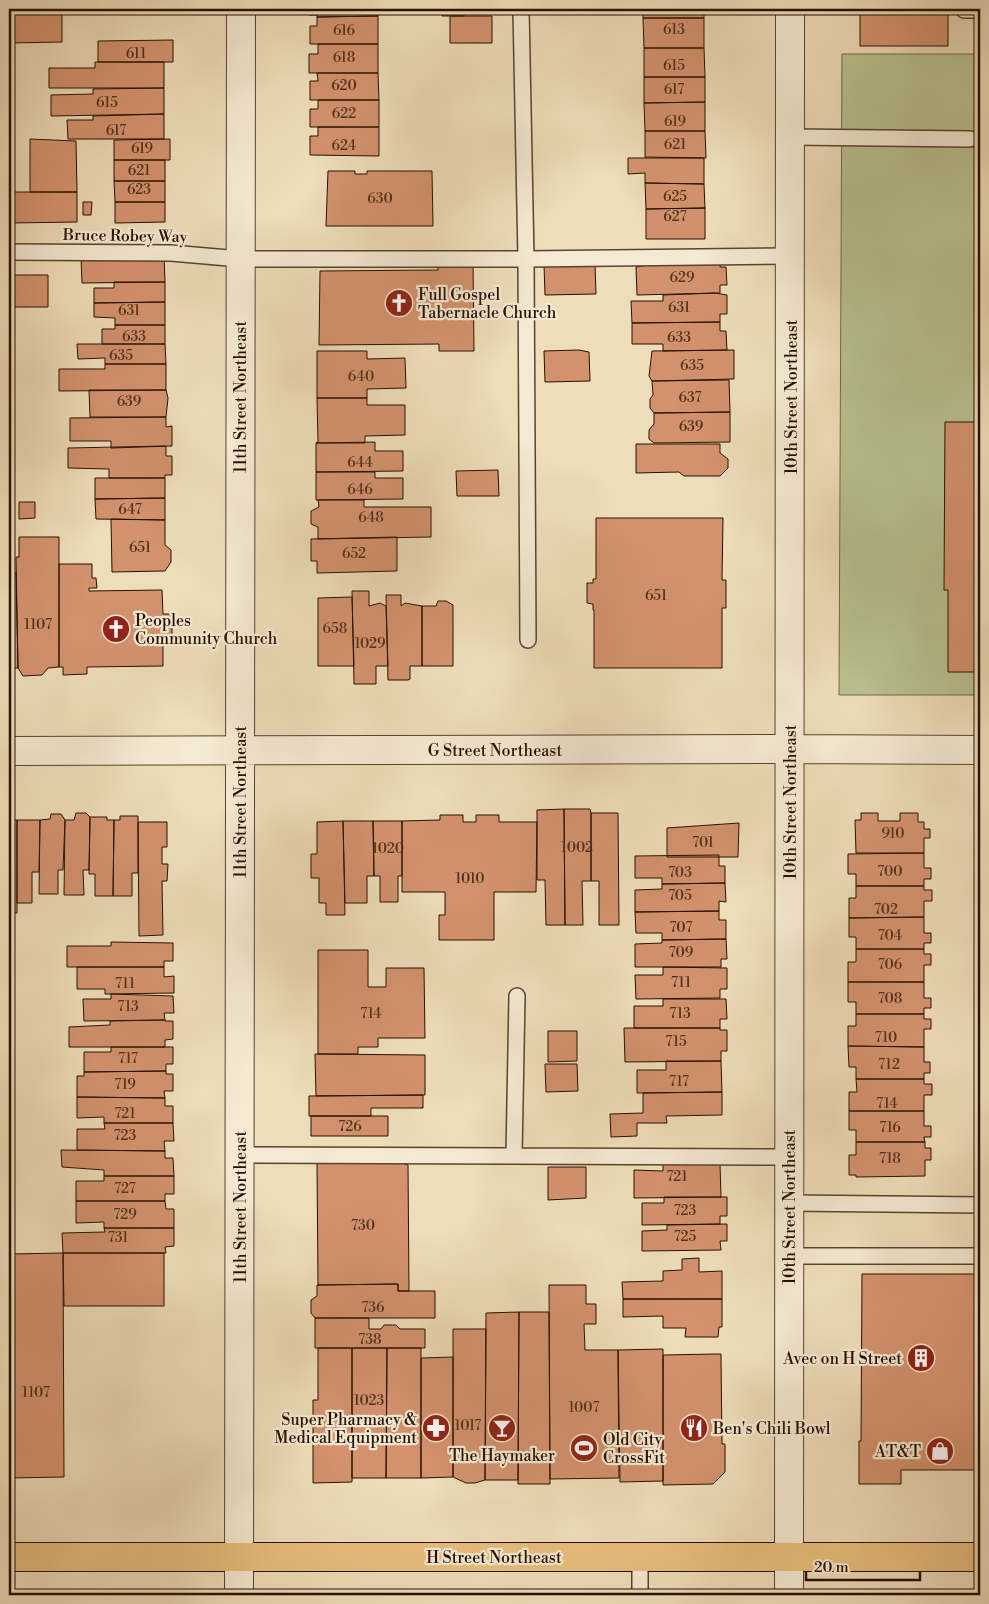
<svg xmlns="http://www.w3.org/2000/svg" width="989" height="1604" font-family="'Libre Bodoni',serif">
  <style>
    .green { fill: #b9c18f; stroke: #706848 }
    .building { fill: #d3926e; stroke: #271000 }
    .lines { fill: none; stroke-linecap: round; stroke-linejoin: round }
    .service-casing { stroke: #59432e; stroke-width: 18 }
    .minor-casing { stroke: #59432e; stroke-width: 30 }
    .primary-casing { stroke: #271000; stroke-width: 30 }
    .service { stroke: #f4e9d2; stroke-width: 15 }
    .minor { stroke: #f4e9d2; stroke-width: 28 }
    .primary { stroke: #e7be7c; stroke-width: 28 }
    .labels { text-anchor: middle; stroke-width: 4.5; stroke-linejoin: round; paint-order: stroke }
    .number-label { font-size: 14px; fill: #52301c }
    .street-label { font-size: 16px; fill: #271000; stroke: #f4e9d2 }
    .poi-label { font-size: 16px; fill: #271000; stroke: #f4e9d2; text-anchor: start }
  </style>
  <rect width="100%" height="100%" fill="#eeddb9"/>
  <filter id="stains"><feTurbulence type="fractalNoise" baseFrequency=".004" numOctaves="4"/><feColorMatrix values="0 0 0 0 .2 0 0 0 0 .09 0 0 0 0 .02 0 0 0 .5 -.17"/></filter>
  <radialGradient id="worn" r=".72"><stop offset=".6" stop-color="#630" stop-opacity="0"/><stop offset="1" stop-color="#630" stop-opacity=".3"/></radialGradient>
  <path class="green" d="M842,54H980V695H839Z"/>
  <path class="building" d="M9,9H62V42L9,43Z
    M89,9H164V13L93,14L89,12Z
    M309,9H378V16L317,17V15H309Z
    M442,9H464V16H442Z
    M643,9H704V18H643Z
    M860,9H948V46H860Z
    M378,16V44H310V26H317V17Z
    M450,16H492V43H450Z
    M643,18H704V48H644Z
    M173,40V62H98V41Z
    M318,44H378V73H309V54H318Z
    M644,48H704L705,77H644Z
    M95,62H164V88H49V68H95Z
    M317,73H378L379,100H310V81H318Z
    M644,77H705V102L644,103Z
    M164,88V114L51,116V95L93,94V89Z
    M318,100H379V127H310V109H318Z
    M705,102V131H645L644,103Z
    M164,114V139H68L67,120H93V116Z
    M318,127H379V156L310,155V136H318Z
    M645,131H705L706,158L645,157Z
    M30,139L76,141L77,192H30Z
    M170,139V160H114V140Z
    M628,158H704V184L645,183V173L628,174Z
    M114,160H165V181H114Z
    M328,171H355V174H367V171H432L433,226H326Z
    M114,181H165V202H115Z
    M645,183L704,184L705,208L646,209Z
    M9,192H77V222L9,223Z
    M83,202H92L91,215H83Z
    M115,202H165V222L115,223Z
    M705,208V239H646V209Z
    M164,257L165,282L82,283L81,258Z
    M595,264L596,294L545,295L544,265Z
    M654,264H720V267H726L727,285H720V293L637,295L636,267Z
    M438,266H473L474,351H439V344L319,345L320,271L438,270Z
    M9,275H48V307H9Z
    M114,282H165V302L94,303V288H114Z
    M715,293L727,295V314H720V322L632,323L631,301H663V295Z
    M165,302V325H115V318L94,317V303Z
    M720,322V331H726L727,350L663,351V344H632V323Z
    M115,325H165V344H102V329H115Z
    M77,344H165L166,364H105V358L78,359Z
    M579,350L589,352L590,381L545,382L544,351Z
    M734,350V379L652,381L649,376L652,351Z
    M317,351H367V359L405,358L406,388L367,389V398H317Z
    M105,364H166V390L59,391V369H105Z
    M729,380L730,412L654,413L650,408V399L653,395L652,381Z
    M89,390H166L168,398L166,417H90Z
    M317,398H367V405H405V435L365,436V443H316L318,442Z
    M730,412V442L654,443L649,439V430L654,424V413Z
    M166,417V427L172,426V446L111,448V441H70V418Z
    M945,422H980V672H948V590H944Z
    M375,442V451H403V471L316,472V443Z
    M636,444H720V453L728,459V468L720,476H684L679,472L636,473Z
    M166,446V456H172V475H165V478H109V469L68,468V448Z
    M498,470L499,496H457L456,471Z
    M316,472H375V478H403V499L316,500Z
    M95,478H165V498L95,499Z
    M165,498V520L96,519L95,499Z
    M318,500H364V507H431V537L318,539V527L311,524V511L319,507Z
    M19,502H35V518L19,519Z
    M596,518H723L722,580H726V608H722V668H594V610H593V604L587,603V583H593V579H596Z
    M111,519L165,520V545L171,550V562L165,571L112,572Z
    M19,537H59V667L48,668L42,675L23,676L18,668L16,557H19Z
    M397,537V571L317,573V561H311V539Z
    M59,564H92V578H96L97,588H89V591L162,590L163,614H172V645H163V666L87,667V674L63,675V667H59Z
    M9,573H16L18,668H9Z
    M352,591H369V606L380,603L386,606L388,666H376V684H354Z
    M386,595H401V606L405,603L422,606V666H410V679L408,680H388Z
    M352,597L354,666H318V598Z
    M438,601H446L453,605V666H422V606H436Z
    M564,809H590L591,813V881H582L583,925H565Z
    M564,809L565,925H546L545,880H537V810Z
    M76,813H86L90,817L89,870H83L84,895H64L65,820H74Z
    M591,813H618L619,925H599V881H591Z
    M861,813H878V821H900V813H918V822H924V829H930V838H924V853H856L855,820H861Z
    M51,814H61L65,820L63,870H58V894H39L40,820L50,819Z
    M440,815H463V822H476V815H499V822H537L536,892H494V940H439V915H445V892H402V821L440,820Z
    M120,816H138V873H132V896H113L114,820H120Z
    M90,817H107V820H114L113,896H95V874H89Z
    M9,820H17V913H9Z
    M17,820H40L39,872H32V903H17Z
    M343,821L345,915H326V903H319V878H311V854H317V822Z
    M343,821H373L374,876H367V903H345Z
    M373,821H402V876H398V902H380V876H374Z
    M138,822H167V847H162V864H168L167,881H162L163,935L139,936Z
    M739,823L738,857H667V828Z
    M924,853V868H931V879H924V886H856V874H848V854Z
    M719,855V866H725V883L662,884V878H635V856Z
    M725,883L726,902L719,901V911L635,912V890L662,889V884Z
    M856,886H924V890H932V901H924V917L849,918V898H856Z
    M719,911V920H726V939L662,940V933H636L635,912Z
    M924,917V933H931V943H924V949H856V937H849V918Z
    M726,939L727,959H721V967H635V944L662,943V940Z
    M111,942L173,943V961H164V967H67V946H111Z
    M856,949H924V954H931V965H924V982H848V962H856Z
    M318,950H368V987H386V968H424L425,1038H378V1047H358V1054H318Z
    M77,967H164V977L174,976V993L105,994V989H77Z
    M663,967L727,968V989H720V998L636,999L635,975H663Z
    M848,982H924V998H931V1008H924V1014H856V1002H848Z
    M111,994L173,996L174,1013H164L165,1020L84,1021L83,999H111Z
    M663,999H726L727,1019H720V1028H634V1006H663Z
    M856,1014H924V1019H931V1029H924V1047L848,1046V1026H856Z
    M165,1020V1021H173V1039L165,1040V1047H69V1027L110,1025V1021Z
    M624,1028H720V1030H727V1051H721V1061L625,1062Z
    M548,1031H577V1061L548,1062Z
    M848,1046L924,1047V1062H930V1073H924V1079H856V1067H849Z
    M111,1047H173V1064H166V1071L84,1072V1052H111Z
    M315,1054L425,1055V1095L316,1096Z
    M666,1061H721L722,1092L637,1093V1070H666Z
    M545,1064H577L578,1091L546,1092Z
    M166,1071V1074H173V1091H164L165,1098L77,1097V1076H84V1072Z
    M856,1079H924V1084H932V1095H924V1111H849V1092H857Z
    M722,1092V1115L666,1116L667,1123H637V1136L611,1137L610,1114L643,1113V1093Z
    M423,1095V1108H371V1116H309V1096Z
    M77,1097L165,1098V1106H173V1123H104V1117L77,1118Z
    M849,1111H924V1126H931V1137H924L925,1142H856V1130H849Z
    M311,1116H388V1136H311Z
    M104,1123H173L174,1141H164L165,1151L77,1150V1129H105Z
    M856,1142H925V1148H931V1160H925V1176L856,1177V1175H849V1155H856Z
    M61,1150L165,1151V1158H173L174,1176H104V1170L62,1167Z
    M396,1161L408,1165L409,1291H398V1284L318,1285L317,1162Z
    M663,1162L720,1164L721,1197L634,1198V1170L663,1171Z
    M548,1167H586V1198L548,1200Z
    M104,1176H174V1194H165V1201H76V1181H104Z
    M664,1197H727V1216H720V1224L642,1225V1203H664Z
    M76,1201H165L166,1209H174V1228H104V1222L76,1223Z
    M727,1224V1241H720L721,1250L642,1251V1231L667,1230V1225Z
    M104,1228H174V1246L165,1247L166,1253H63L62,1233L105,1232Z
    M63,1253H164V1306H64Z
    M63,1253L64,1477L9,1478V1254Z
    M699,1258V1272L722,1271V1299H623L622,1282L663,1281V1271L682,1270V1259Z
    M862,1274H980V1470H901V1484H859V1441H861Z
    M398,1284V1291H435V1318H315L311,1313V1300L317,1296V1285Z
    M549,1285H586V1304H596V1324H584L585,1350H618L619,1478L550,1479Z
    M623,1299H722V1327H719L718,1337H685L686,1328H663V1316L623,1317Z
    M519,1312L518,1480H485L486,1313Z
    M519,1312H549L550,1484H518Z
    M315,1318H369V1329H381L384,1325H396L400,1329H425V1348H315Z
    M453,1329H486L485,1480L475,1483H466L453,1477Z
    M318,1348H352V1482L313,1483V1400H318Z
    M352,1348H387L386,1478H352Z
    M387,1348H421V1478H386Z
    M663,1349V1481L620,1482L618,1350Z
    M716,1354H721V1358L722,1444H725V1472L713,1484L663,1485V1355Z
    M453,1357V1477L421,1478V1358Z"/>
  <g class="lines">
    <defs>
      <path id="service" d="M521,9L526,259L791,256
        M964,10H980
        M791,137L970,139
        M9,252L171,253L240,259H526L528,640
        M240,1155L789,1157
        M514,1156L517,996
        M789,1203L980,1205
        M790,1256H980
        M640,1595V1557"/>
      <path id="minor" d="M9,751L790,749L980,750
        M239,1595L241,9
        M789,1595L790,9"/>
      <path id="primary" d="M9,1557H980"/>
    </defs>
    <use href="#service" class="service-casing"/>
    <use href="#minor" class="minor-casing"/>
    <use href="#primary" class="primary-casing"/>
    <use href="#service" class="service"/>
    <use href="#minor" class="minor"/>
    <use href="#primary" class="primary"/>
  </g>
  <defs>
    <symbol id="church-disc" viewBox="-11 -11 22 22"><circle r="9.5" fill="#8f2418" stroke="#f4e9d2"/><path d="M-1.2-6h2.4v3.5h3.3v2.4h-3.3V6h-2.4V-.1h-3.3v-2.4h3.3Z" fill="#fff"/></symbol>
    <symbol id="building-disc" viewBox="-11 -11 22 22"><circle r="9.5" fill="#8f2418" stroke="#f4e9d2"/><path d="M-4-6H4V6H1V3H-1V6H-4ZM-2.5-4.3h1.7v1.8h-1.7ZM.8-4.3h1.7v1.8H.8ZM-2.5-1h1.7V.8h-1.7ZM.8-1h1.7V.8H.8Z" fill="#fff"/></symbol>
    <symbol id="pharmacy-disc" viewBox="-11 -11 22 22"><circle r="9.5" fill="#8f2418" stroke="#f4e9d2"/><path d="M-2-6h4v4h4v4h-4v4h-4v-4h-4v-4h4Z" fill="#fff"/></symbol>
    <symbol id="bar-disc" viewBox="-11 -11 22 22"><circle r="9.5" fill="#8f2418" stroke="#f4e9d2"/><path d="M-6-5H6L.8 .8V4.5H3.5V6h-7V4.5H-.8V.8Z" fill="#fff"/></symbol>
    <symbol id="restaurant-disc" viewBox="-11 -11 22 22"><circle r="9.5" fill="#8f2418" stroke="#f4e9d2"/><path d="M-5-6h1v4h1v-4h1v4h1v-4h1v5L-1.5 .5V6h-2V.5L-5-1ZM5-6V6H3V1.5H1.5Q1.5-4 5-6Z" fill="#fff"/></symbol>
    <symbol id="stadium-disc" viewBox="-11 -11 22 22"><circle r="9.5" fill="#8f2418" stroke="#f4e9d2"/><path d="M0-5a6.5 5 0 1 0 0 10a6.5 5 0 1 0 0-10ZM-3.5-1.8h7v3.6h-7Z" fill="#fff"/></symbol>
    <symbol id="shop-disc" viewBox="-11 -11 22 22"><circle r="9.5" fill="#8f2418" stroke="#f4e9d2"/><path d="M-5-2.5h2.3a2.7 3.5 0 0 1 5.4 0H5L5.5 6h-11ZM-1.5-2.5h3a1.5 2.3 0 0 0-3 0Z" fill="#fff"/></symbol>
  </defs>
  <g fill-rule="evenodd">
    <use href="#church-disc" x="383" y="287" width="32" height="32"/>
    <use href="#church-disc" x="100" y="613" width="32" height="32"/>
    <use href="#building-disc" x="905" y="1342" width="32" height="32"/>
    <use href="#pharmacy-disc" x="420" y="1412" width="32" height="32"/>
    <use href="#bar-disc" x="486" y="1412" width="32" height="32"/>
    <use href="#restaurant-disc" x="678" y="1412" width="32" height="32"/>
    <use href="#stadium-disc" x="568" y="1432" width="32" height="32"/>
    <use href="#shop-disc" x="924" y="1435" width="32" height="32"/>
  </g>
  <g class="labels">
    <g class="number-label">
      <text x="674" y="34">613</text>
      <text x="344" y="35">616</text>
      <text x="136" y="58">611</text>
      <text x="344" y="62">618</text>
      <text x="674" y="70">615</text>
      <text x="344" y="90">620</text>
      <text x="674" y="94">617</text>
      <text x="107" y="107">615</text>
      <text x="344" y="118">622</text>
      <text x="675" y="126">619</text>
      <text x="116" y="135">617</text>
      <text x="675" y="149">621</text>
      <text x="344" y="150">624</text>
      <text x="142" y="153">619</text>
      <text x="139" y="175">621</text>
      <text x="139" y="194">623</text>
      <text x="675" y="201">625</text>
      <text x="380" y="203">630</text>
      <text x="675" y="221">627</text>
      <text x="682" y="282">629</text>
      <text x="679" y="312">631</text>
      <text x="129" y="315">631</text>
      <text x="134" y="341">633</text>
      <text x="679" y="342">633</text>
      <text x="121" y="360">635</text>
      <text x="692" y="370">635</text>
      <text x="361" y="381">640</text>
      <text x="690" y="402">637</text>
      <text x="129" y="406">639</text>
      <text x="691" y="431">639</text>
      <text x="360" y="467">644</text>
      <text x="360" y="494">646</text>
      <text x="130" y="514">647</text>
      <text x="371" y="522">648</text>
      <text x="140" y="552">651</text>
      <text x="354" y="558">652</text>
      <text x="656" y="600">651</text>
      <text x="38" y="629">1107</text>
      <text x="335" y="633">658</text>
      <text x="370" y="648">1029</text>
      <text x="893" y="838">910</text>
      <text x="703" y="847">701</text>
      <text x="577" y="852">1002</text>
      <text x="388" y="853">1020</text>
      <text x="890" y="876">700</text>
      <text x="680" y="877">703</text>
      <text x="470" y="883">1010</text>
      <text x="680" y="900">705</text>
      <text x="886" y="914">702</text>
      <text x="681" y="932">707</text>
      <text x="890" y="940">704</text>
      <text x="681" y="957">709</text>
      <text x="890" y="969">706</text>
      <text x="681" y="987">711</text>
      <text x="125" y="988">711</text>
      <text x="890" y="1003">708</text>
      <text x="128" y="1011">713</text>
      <text x="371" y="1018">714</text>
      <text x="680" y="1018">713</text>
      <text x="886" y="1042">710</text>
      <text x="676" y="1046">715</text>
      <text x="128" y="1063">717</text>
      <text x="889" y="1069">712</text>
      <text x="679" y="1086">717</text>
      <text x="125" y="1089">719</text>
      <text x="887" y="1108">714</text>
      <text x="125" y="1118">721</text>
      <text x="350" y="1131">726</text>
      <text x="890" y="1132">716</text>
      <text x="125" y="1140">723</text>
      <text x="890" y="1163">718</text>
      <text x="677" y="1181">721</text>
      <text x="125" y="1193">727</text>
      <text x="685" y="1215">723</text>
      <text x="125" y="1219">729</text>
      <text x="363" y="1230">730</text>
      <text x="685" y="1241">725</text>
      <text x="118" y="1242">731</text>
      <text x="373" y="1312">736</text>
      <text x="370" y="1344">738</text>
      <text x="36" y="1397">1107</text>
      <text x="369" y="1405">1023</text>
      <text x="584" y="1412">1007</text>
      <text x="468" y="1430">1017</text>
    </g>
    <g class="street-label">
      <text transform="translate(125 235) rotate(1)" y="6">Bruce Robey Way</text>
      <text transform="translate(240 397) rotate(-90)" y="6">11th Street Northeast</text>
      <text transform="translate(791 397) rotate(-90)" y="6">10th Street Northeast</text>
      <text x="495" y="756">G Street Northeast</text>
      <text transform="translate(240 802) rotate(-90)" y="6">11th Street Northeast</text>
      <text transform="translate(790 802) rotate(-90)" y="6">10th Street Northeast</text>
      <text transform="translate(240 1207) rotate(-90)" y="6">11th Street Northeast</text>
      <text transform="translate(789 1207) rotate(-90)" y="6">10th Street Northeast</text>
      <text x="494" y="1563">H Street Northeast</text>
    </g>
    <g class="poi-label">
      <text x="418" y="300">Full Gospel<tspan x="418" dy="18">Tabernacle Church</tspan></text>
      <text x="135" y="626">Peoples<tspan x="135" dy="18">Community Church</tspan></text>
      <text x="902" y="1364" text-anchor="end">Avec on H Street</text>
      <text x="417" y="1425" text-anchor="end">Super Pharmacy &amp;<tspan x="417" dy="18">Medical Equipment</tspan></text>
      <text x="713" y="1434">Ben's Chili Bowl</text>
      <text x="603" y="1445">Old City<tspan x="603" dy="18">CrossFit</tspan></text>
      <text x="921" y="1457" text-anchor="end">AT&amp;T</text>
      <text x="502" y="1461" text-anchor="middle">The Haymaker</text>
    </g>
  </g>
  <rect width="989" height="1604" fill="none" stroke="#eeddb9" stroke-width="30"/>
  <rect x="10" y="10" width="969" height="1584" fill="none" stroke="#271000" stroke-width="2.5"/>
  <rect x="15" y="15" width="959" height="1574" fill="none" stroke="#271000"/>
  <path d="M806 1572v8h114v-8" fill="none" stroke="#271000" stroke-width="2.5"/>
  <text x="814" y="1572" font-size="15" fill="#271000" stroke="#f4e9d2" stroke-width="4" paint-order="stroke">20 m</text>
  <rect width="100%" height="100%" filter="url(#stains)"/>
  <rect width="100%" height="100%" fill="url(#worn)"/>
</svg>
